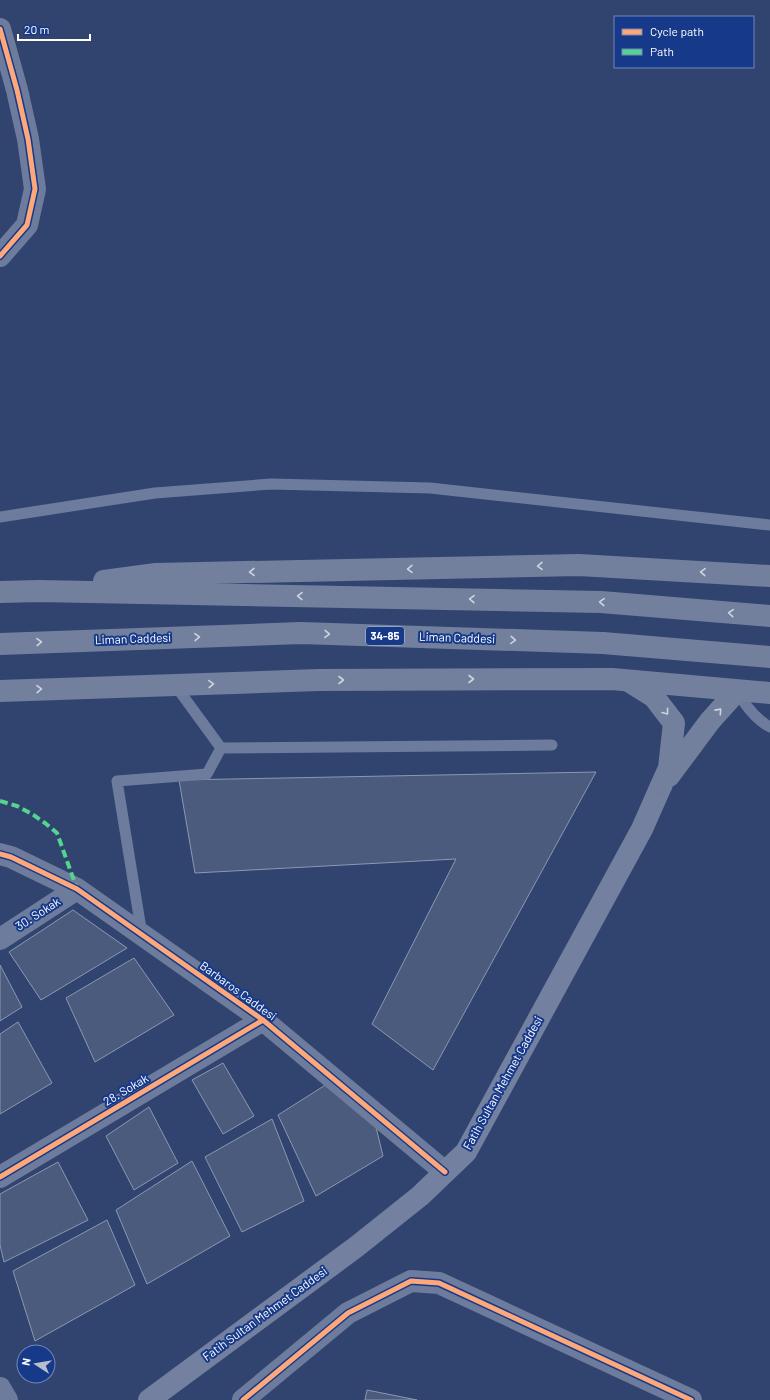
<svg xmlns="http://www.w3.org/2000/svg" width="770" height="1400" font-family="Barlow,sans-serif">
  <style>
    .building { fill: #4b5b7e; stroke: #8c98b2 }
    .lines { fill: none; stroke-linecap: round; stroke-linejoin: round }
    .service { stroke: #6d7b9d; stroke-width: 11 }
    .minor { stroke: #6d7b9d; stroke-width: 22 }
    .secondary { stroke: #73809f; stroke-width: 22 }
    .trunk { stroke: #72809e; stroke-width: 22 }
    .quiet { stroke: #53d58f; stroke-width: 4; stroke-dasharray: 8 4; stroke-linecap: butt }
    .cycleway-casing { stroke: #16398a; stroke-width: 8 }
    .cycleway { stroke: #fea87a; stroke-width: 5 }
    .oneway { stroke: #ced3dd }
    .labels { text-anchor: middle; stroke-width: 4; stroke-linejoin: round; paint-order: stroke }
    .shield { fill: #16398a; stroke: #b9c4dc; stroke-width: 1 }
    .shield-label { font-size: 11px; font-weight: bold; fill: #fff }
    .street-label { font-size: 12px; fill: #fff; stroke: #16398a }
  </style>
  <rect width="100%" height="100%" fill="#31446f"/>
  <path class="building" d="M596,772L433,1070L372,1024L456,859L195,873L179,780Z
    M73,910L127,948L41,1000L9,952Z
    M134,958L174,1015L95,1062L66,998Z
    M0,965L22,1007L0,1021Z
    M18,1022L52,1083L0,1114V1034Z
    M223,1063L254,1116L223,1134L192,1080Z
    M327,1084L374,1119L383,1156L316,1196L278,1115Z
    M149,1107L178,1163L134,1190L106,1136Z
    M272,1119L304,1201L242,1232L205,1157Z
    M192,1161L230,1236L147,1284L116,1210Z
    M58,1162L88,1220L4,1262L0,1245V1194Z
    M107,1220L135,1285L35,1341L13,1271Z
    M367,1390L417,1400H365Z"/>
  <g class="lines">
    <path class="service" d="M0,517L155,493L271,484L430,488L770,525
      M175,685L221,748L552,745
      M737,691C745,705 755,719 770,727
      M142,935L117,781L207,774L221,748"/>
    <path class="minor" d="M0,29L17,90L28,139L35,189L27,225L0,256
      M0,854L11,857L77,889L263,1020L445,1172
      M0,939L77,889
      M0,1177L263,1020
      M0,1388L7,1400
      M243,1400L348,1313L411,1281L439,1283L691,1400"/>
    <path class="secondary" d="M149,1400L356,1247L420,1196L466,1152L642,829L661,786"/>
    <path class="trunk" d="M104,581L156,574L579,565L770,576
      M0,592L39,591L601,602L770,616
      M0,644L301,633L603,643L770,657
      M630,682L654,697L674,723L669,768L661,786
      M0,691L318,680L612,679L770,693
      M669,776L710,721L737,691"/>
    <path class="quiet" d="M0,801L17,806L32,814L45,823L57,833L77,889"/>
    <defs>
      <path id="cycleway" d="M0,29L17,90L28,139L35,189L27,225L0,256
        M0,854L11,857L77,889L263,1020L445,1172
        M0,1177L263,1020
        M243,1400L348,1313L411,1281L439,1283L691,1400"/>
    </defs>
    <use href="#cycleway" class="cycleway-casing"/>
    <use href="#cycleway" class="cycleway"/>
  </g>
  <defs><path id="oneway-chevron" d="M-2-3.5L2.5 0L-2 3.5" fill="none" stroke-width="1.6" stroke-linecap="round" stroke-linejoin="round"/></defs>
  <g class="oneway">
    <use href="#oneway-chevron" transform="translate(540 566) rotate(179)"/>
    <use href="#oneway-chevron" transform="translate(410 569) rotate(179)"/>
    <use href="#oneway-chevron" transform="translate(252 572) rotate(179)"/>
    <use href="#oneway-chevron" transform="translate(703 572) rotate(-177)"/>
    <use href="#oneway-chevron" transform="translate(300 596) rotate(-179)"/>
    <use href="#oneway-chevron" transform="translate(472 599) rotate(-179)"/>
    <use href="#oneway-chevron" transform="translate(602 602) rotate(-177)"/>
    <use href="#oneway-chevron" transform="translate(731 613) rotate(-175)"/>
    <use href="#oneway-chevron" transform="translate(327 634) rotate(2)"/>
    <use href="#oneway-chevron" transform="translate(197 637) rotate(-2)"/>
    <use href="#oneway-chevron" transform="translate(513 640) rotate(2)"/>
    <use href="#oneway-chevron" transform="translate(39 642) rotate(-2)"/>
    <use href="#oneway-chevron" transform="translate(471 679)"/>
    <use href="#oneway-chevron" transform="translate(341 680)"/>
    <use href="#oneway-chevron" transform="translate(211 684) rotate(-2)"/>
    <use href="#oneway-chevron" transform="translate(39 689) rotate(-2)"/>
    <use href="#oneway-chevron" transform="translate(719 711) rotate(-48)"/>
    <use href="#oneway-chevron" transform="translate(666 712) rotate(52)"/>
  </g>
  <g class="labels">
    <rect class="shield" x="366" y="627" width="38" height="18" rx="3"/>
    <g class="shield-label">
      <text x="385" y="640">34-85</text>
    </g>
    <g class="street-label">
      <text transform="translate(457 638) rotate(2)" y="4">Liman Caddesi</text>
      <text transform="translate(133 639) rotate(-2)" y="4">Liman Caddesi</text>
      <text transform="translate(38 914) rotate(-33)" y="4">30. Sokak</text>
      <text transform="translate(238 991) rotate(36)" y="4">Barbaros Caddesi</text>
      <text transform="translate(503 1083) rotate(-61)" y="4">Fatih Sultan Mehmet Caddesi</text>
      <text transform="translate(126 1090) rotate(-31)" y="4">28. Sokak</text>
      <text transform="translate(265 1314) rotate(-36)" y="4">Fatih Sultan Mehmet Caddesi</text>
    </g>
  </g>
  <rect x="614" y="16" width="140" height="52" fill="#16398a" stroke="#7388b9"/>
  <rect x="622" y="29" width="20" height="6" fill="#fea87a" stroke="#7388b9"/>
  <text x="650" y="36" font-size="12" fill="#ffffff">Cycle path</text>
  <rect x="622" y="49" width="20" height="6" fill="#53d58f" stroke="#7388b9"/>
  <text x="650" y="56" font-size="12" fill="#ffffff">Path</text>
  <g transform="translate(36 1364) rotate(282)"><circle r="19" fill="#16398a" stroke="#7388b9"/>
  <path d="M0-3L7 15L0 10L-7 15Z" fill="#b7becd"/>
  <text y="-6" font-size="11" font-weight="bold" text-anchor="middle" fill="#ffffff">N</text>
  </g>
  <path d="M18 34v6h72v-6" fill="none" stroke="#ffffff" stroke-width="2"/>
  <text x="24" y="34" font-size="12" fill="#ffffff" stroke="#16398a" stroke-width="3" paint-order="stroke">20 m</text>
</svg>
